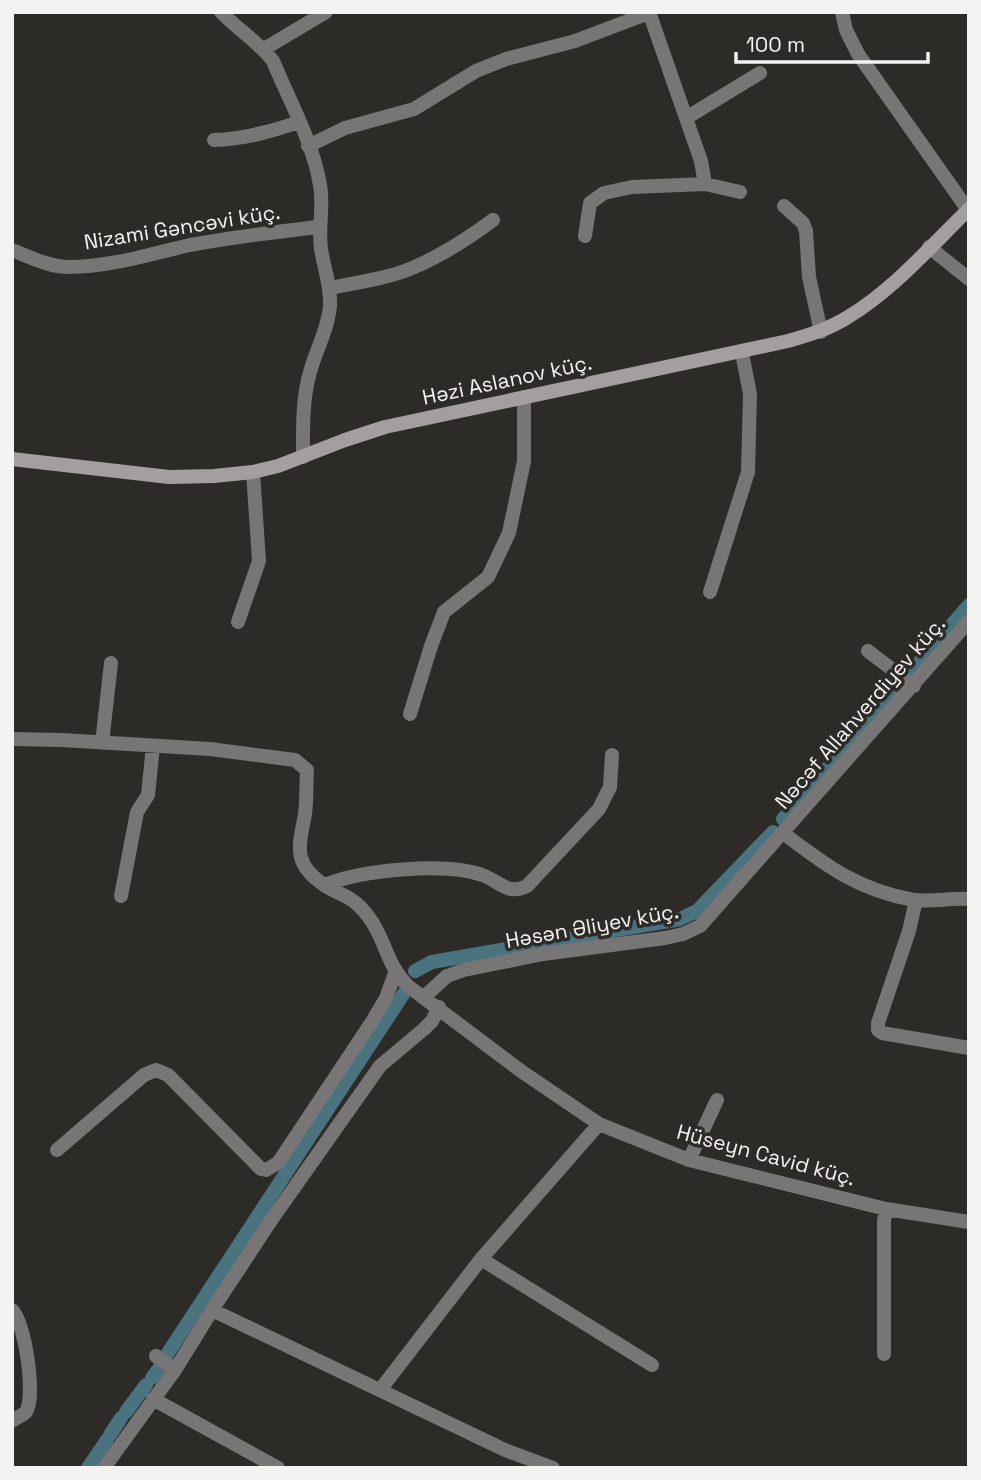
<svg xmlns="http://www.w3.org/2000/svg" width="981" height="1480" font-family="'Space Grotesk',sans-serif">
  <style>
    .lines { fill: none; stroke-linecap: round; stroke-linejoin: round }
    .canal { stroke: #4a727f; stroke-width: 14 }
    .street { stroke: #777575; stroke-width: 14 }
    .secondary { stroke: #a39f9f; stroke-width: 14 }
    .labels { text-anchor: middle; stroke-width: 7; stroke-linejoin: round; paint-order: stroke }
    .street-label { font-size: 21px; fill: #f5f3f1; stroke: #2d2b28 }
  </style>
  <rect width="100%" height="100%" fill="#2d2b28"/>
  <g class="lines">
    <path class="canal" d="M912,671L969,605
      M783,819L900,686
      M415,971L432,962L680,919L697,911L773,832
      M166,1356L404,993
      M152,1378L161,1366
      M126,1412L146,1385
      M110,1435L121,1418
      M88,1468L107,1440"/>
    <path class="street" d="M221,12C237,29 259,42 273,61C289,100 313,142 320,185C324,206 318,227 321,249C324,268 331,286 330,306C328,329 316,350 310,372C302,400 303,429 303,457
      M649,12L701,161L705,184
      M842,12L846,30L858,54L968,210
      M264,49L326,12
      M686,118L760,73
      M214,140C244,139 270,132 299,122
      M308,146L345,128L414,109L476,71L506,59L575,41L649,13
      M784,206L803,223L806,231L809,277L821,332
      M585,236L590,203L604,193L632,187L705,184L740,192
      M929,247L969,279
      M12,250C30,257 49,267 69,267C110,267 150,254 190,245C233,237 276,232 318,227
      M330,288C360,282 392,278 419,265C446,253 470,237 493,220
      M710,592L748,472L750,394L742,353
      M238,622L259,561L253,472
      M868,651L914,686
      M410,714L431,646L444,612L488,577L509,533L524,461V397
      M12,739L62,740L210,749L295,760L307,770C306,784 307,799 305,814C299,847 292,863 324,885C343,897 352,895 368,916C386,939 385,963 408,986L521,1071L599,1124L689,1160L886,1209L969,1222
      M102,743L111,663
      M783,833C825,865 859,891 914,900C931,902 951,898 969,899
      M325,885C361,870 444,862 482,875C500,881 507,896 527,886L599,809L610,787L612,755
      M121,896L137,812L148,795L153,746
      M916,900L909,931L878,1023V1030L882,1033L969,1048
      M424,997L447,976L464,970L543,954L665,938L683,934L700,926L969,621
      M57,1150L144,1075L156,1070L168,1075L261,1169L266,1170L278,1163L373,1020L386,998L395,973
      M689,1160L717,1100
      M481,1259L652,1365
      M12,1310C25,1322 36,1396 26,1412C23,1415 16,1418 12,1421
      M212,1310L272,1219L380,1066L424,1029L432,1021L439,1007
      M884,1354V1221L886,1209
      M156,1356L175,1370
      M380,1390L481,1259L599,1124
      M153,1399L278,1468
      M104,1468L175,1370L212,1310L505,1450L553,1468"/>
    <path class="secondary" d="M12,459L169,477L214,476L253,472L278,466L345,440L385,427L788,341C809,335 829,329 848,317C893,290 931,246 969,209"/>
  </g>
  <g class="labels">
    <g class="street-label">
      <text transform="translate(182 227) rotate(-9)" y="7">Nizami Gəncəvi küç.</text>
      <text transform="translate(507 380) rotate(-12)" y="7">Həzi Aslanov küç.</text>
      <text transform="translate(860 713) rotate(-49)" y="7">Nəcəf Allahverdiyev küç.</text>
      <text transform="translate(592 926) rotate(-10)" y="7">Həsən Əliyev küç.</text>
      <text transform="translate(766 1155) rotate(15)" y="7">Hüseyn Cavid küç.</text>
    </g>
  </g>
  <rect width="981" height="1480" fill="none" stroke="#f5f3f1" stroke-width="28"/>
  <path d="M736 52v10h192v-10" fill="none" stroke="#f5f3f1" stroke-width="3.5"/>
  <text x="746" y="52" font-size="21" fill="#f5f3f1" stroke="#2d2b28" stroke-width="5" paint-order="stroke">100 m</text>
</svg>
